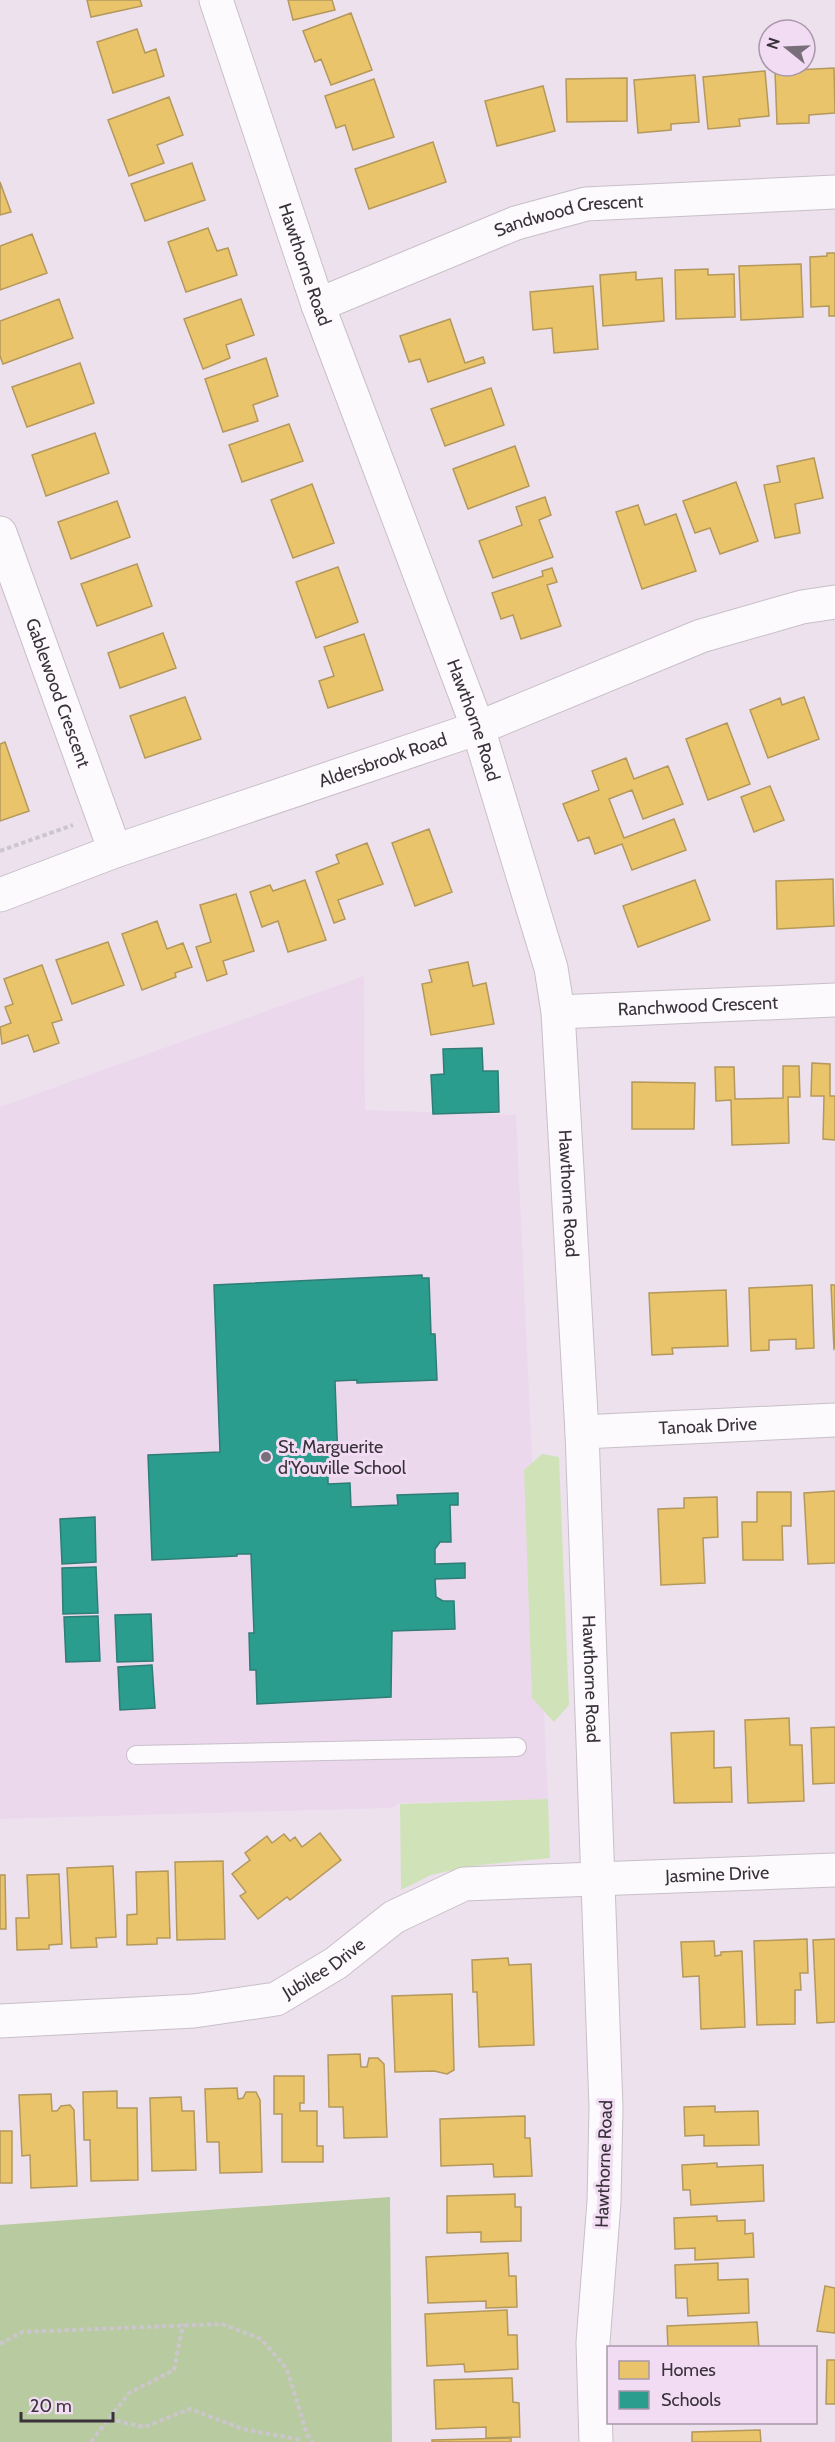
<svg xmlns="http://www.w3.org/2000/svg" width="835" height="2442" font-family="Cabin,sans-serif">
  <style>
    .built { fill: #ebd8ed }
    .green { fill: #d0e3b8 }
    .forest { fill: #b8ca9f }
    .homes { fill: #e9c46a; stroke: #b4985c; stroke-width: 1.5 }
    .schools { fill: #2a9d8f; stroke: #2f7d76; stroke-width: 1.5 }
    .lines { fill: none; stroke-linecap: round; stroke-linejoin: round }
    .service-casing { stroke: #c8bfc9; stroke-width: 20 }
    .minor-casing { stroke: #c8bfc9; stroke-width: 35 }
    .tertiary-casing { stroke: #c8bfc9; stroke-width: 35 }
    .path { stroke: #cbc6cb; stroke-width: 4; stroke-dasharray: 4.5 3; stroke-linecap: butt }
    .service { stroke: #fcfafc; stroke-width: 18 }
    .minor { stroke: #fcfafc; stroke-width: 33 }
    .tertiary { stroke: #fcfafc; stroke-width: 33 }
    .poi-dot { fill: #796f7a; stroke: #f1dcf3; stroke-width: 2 }
    .labels { text-anchor: middle; stroke-width: 6; stroke-linejoin: round; paint-order: stroke }
    .street-label { font-size: 18px; fill: #3a323b; stroke: #f1dcf3 }
    .poi-label { font-size: 18px; fill: #3a323b; stroke: #f1dcf3; text-anchor: start }
  </style>
  <rect width="100%" height="100%" fill="#ede1ee"/>
  <path class="built" d="M364,976L365,1110L516,1115L548,1799L400,1803L391,1808L0,1819V1107Z"/>
  <path class="green" d="M542,1454L559,1457L569,1705L554,1722L532,1698L524,1470Z
    M548,1799L550,1858L472,1866L431,1875L401,1890L400,1804Z"/>
  <path class="forest" d="M390,2197L392,2442H0V2225Z"/>
  <path class="homes" d="M87,0H140L142,6L91,17Z
    M288,0H332L335,10L293,20Z
    M351,13L372,70L331,85L321,59L315,62L303,31Z
    M137,29L145,53L156,49L164,76L113,93L97,42Z
    M834,68L835,113L809,115V123L777,124L775,71Z
    M765,71L769,116L739,119L740,126L708,129L703,77Z
    M695,75L699,122L671,124V130L638,133L634,80Z
    M627,78V121L567,122L566,79Z
    M374,79L394,137L353,150L345,125L336,128L325,96Z
    M543,86L555,131L497,146L485,101Z
    M169,97L183,135L157,145L164,163L129,176L108,120Z
    M433,142L446,182L369,209L355,169Z
    M192,163L205,200L145,221L131,184Z
    M0,182L11,212L0,215Z
    M208,228L217,251L228,248L237,275L186,292L168,242Z
    M32,234L47,273L0,290V246Z
    M827,253H835V316H829V306L811,307L810,257L827,256Z
    M801,264L803,317L741,320L739,266Z
    M708,269V275L734,274L735,317L676,319L675,270Z
    M636,272V280L662,278L664,321L603,326L600,275Z
    M593,286L598,349L554,353L552,328L533,330L530,292Z
    M59,299L73,338L3,364L0,356V321Z
    M241,299L254,335L226,345L230,358L203,369L184,319Z
    M450,319L465,363L483,357L485,363L428,382L420,359L409,362L400,336Z
    M266,358L278,396L253,405L258,421L223,432L205,379Z
    M80,363L94,403L27,427L12,387Z
    M491,388L504,425L445,446L431,409Z
    M289,424L303,461L242,482L229,445Z
    M95,433L109,473L46,496L32,455Z
    M515,446L529,486L468,509L453,469Z
    M814,458L823,498L795,504L800,533L775,538L764,485L780,482L777,466Z
    M736,482L758,541L720,554L710,528L695,533L683,501Z
    M312,484L334,543L293,558L271,500Z
    M545,497L551,515L539,520L553,557L493,578L479,541L522,525L516,507Z
    M117,501L130,537L71,559L58,522Z
    M638,505L645,525L676,514L696,571L642,589L616,512Z
    M137,564L152,606L97,626L81,584Z
    M338,567L358,622L316,638L296,582Z
    M552,568L557,582L547,585L561,626L521,639L513,615L501,619L492,593L543,576L542,571Z
    M163,633L176,668L120,688L108,653Z
    M364,634L383,690L328,708L319,681L334,676L324,647Z
    M185,697L201,739L145,758L130,716Z
    M804,697L819,739L768,758L750,710L780,698L782,705Z
    M727,723L750,784L708,800L686,739Z
    M5,742L29,811L0,821V744Z
    M626,758L634,779L668,766L683,804L643,819L632,790L609,799L624,838L674,819L686,850L632,870L622,844L595,854L589,837L578,841L563,804L599,790L592,771Z
    M770,786L784,820L754,832L741,797Z
    M429,829L452,892L415,906L392,843Z
    M367,843L383,884L338,900L345,919L334,923L316,872L339,863L336,855Z
    M833,879L834,926L777,929L776,881Z
    M305,880L326,940L288,952L278,921L262,927L250,892L270,885L273,891Z
    M695,880L710,920L638,947L623,906Z
    M236,894L254,951L223,961L227,974L207,981L196,947L211,942L200,905Z
    M157,921L167,949L183,943L192,967L175,973L176,977L142,990L122,934Z
    M108,942L124,985L72,1004L56,960Z
    M468,962L473,986L486,983L494,1024L431,1035L422,984L432,982L429,970Z
    M42,965L62,1020L52,1023L59,1043L34,1052L28,1035L2,1044L0,1027L11,1023L5,1007L13,1004L4,979Z
    M812,1063L830,1064V1096H835V1140L823,1139L824,1096H811Z
    M783,1066H799L800,1097H788L789,1143L732,1145L731,1100L716,1101L715,1067H734L735,1099L783,1098Z
    M632,1082L695,1083L694,1129H632Z
    M812,1285L814,1348L796,1349V1339L769,1340V1350L751,1351L749,1288Z
    M831,1285H835V1348L834,1349Z
    M726,1290L728,1346L672,1348L673,1354L652,1355L649,1293Z
    M835,1491V1563L808,1564L804,1493Z
    M757,1492H791V1526H782L783,1560H743L742,1522H757Z
    M717,1497L718,1537L703,1538L705,1583L661,1585L658,1509L684,1508V1498Z
    M789,1718L790,1745H802L804,1801L748,1803L745,1720Z
    M835,1727V1783L813,1784L811,1728Z
    M714,1731V1768L731,1767L732,1802L674,1803L671,1733Z
    M320,1833L341,1860L290,1900L287,1897L258,1919L240,1896L246,1892L232,1874L250,1860L245,1853L267,1836L272,1843L284,1834L290,1841L295,1837L302,1847Z
    M223,1861L225,1939L177,1940L175,1862Z
    M113,1866L116,1937L96,1938L97,1947L71,1948L67,1868Z
    M168,1871L170,1938H157V1944L127,1945V1915L137,1914L136,1872Z
    M59,1874L62,1944L49,1945V1949L17,1950L16,1918H29L27,1875Z
    M0,1875H5L6,1929H0Z
    M807,1939L808,1973H800L801,1990H795V2024L757,2025L754,1941Z
    M835,1939V2022L817,2023L813,1940Z
    M714,1941L715,1956L721,1955V1952L742,1951L745,2027L701,2029L699,1976L683,1977L681,1942Z
    M508,1958L509,1965L531,1964L534,2045L479,2047L477,1992H473L472,1960Z
    M452,1994L454,2070L447,2074L434,2071L395,2072L392,1996Z
    M360,2054L361,2067H367L369,2058H378L384,2064L387,2137L344,2138L343,2107H329L328,2055Z
    M274,2076H304V2103H300V2111H317V2146H323V2162H282V2114H274Z
    M237,2088L238,2099L243,2098L246,2092H256L260,2100L262,2172L220,2173L219,2142H207L205,2089Z
    M117,2091V2108H137L138,2180L91,2181L90,2140H84L83,2092Z
    M51,2094L52,2111H57L61,2106L70,2105L74,2110L77,2186L31,2188L30,2155L22,2156L19,2095Z
    M181,2097L182,2111H194L196,2170L152,2171L150,2098Z
    M715,2106V2112L758,2111L759,2145L704,2146V2135L685,2136L684,2107Z
    M525,2116V2138H530L532,2176L494,2177L493,2164L441,2166L440,2119Z
    M0,2131H12V2183H0Z
    M717,2163V2167L763,2165L764,2201L691,2205L690,2190H683L682,2165Z
    M515,2194V2207H521V2241L481,2242V2232L447,2233V2196Z
    M717,2216V2221L745,2220V2234L753,2233L754,2257L695,2260V2248L675,2249L674,2218Z
    M508,2253L509,2276H516L517,2307L486,2308V2301L428,2303L426,2257Z
    M718,2263V2280L748,2279L749,2313L688,2316L687,2298H676L675,2265Z
    M825,2286L835,2288V2333L817,2331Z
    M507,2310L508,2335H517L518,2369L465,2372L464,2364L427,2366L425,2314Z
    M757,2322L759,2348H668L667,2326Z
    M827,2360H835V2404H826Z
    M512,2378L513,2402L519,2403L520,2437L486,2438V2427L436,2429L434,2380Z
    M760,2430L761,2442H692V2432Z
    M511,2438V2442H432V2440Z"/>
  <path class="schools" d="M482,1048L483,1071H498L499,1112L433,1114L431,1075L444,1074L443,1049Z
    M422,1275V1278H429L431,1334H435L437,1380L357,1383V1380L335,1381L338,1463H328V1484L350,1483L351,1507L398,1505L397,1495L458,1493V1505H450L451,1542H440L435,1549V1564L465,1563V1578L435,1579L436,1597L443,1601H454L455,1629L392,1631L391,1697L257,1704L256,1670H250L249,1633H254L251,1554H237V1556L152,1560L148,1455L220,1452L214,1285Z
    M95,1517L96,1562L62,1564L60,1519Z
    M96,1567L98,1613L63,1614L62,1568Z
    M151,1614L153,1661L117,1662L115,1615Z
    M98,1616L100,1661L66,1662L64,1617Z
    M152,1665L155,1708L120,1710L118,1667Z"/>
  <g class="lines">
    <defs>
      <path id="service" d="M136,1755L517,1747"/>
      <g id="minor">
        <path id="s1" d="M318,305L516,223L586,204L835,192"/>
        <path id="s2" d="M0,533L115,851"/>
        <path id="s3" d="M558,1012L835,1000"/>
        <path id="s4" d="M582,1432L835,1420"/>
        <path id="s5" d="M0,2021L194,2011L276,1999L336,1963L394,1917L464,1884L835,1870"/>
      </g>
      <g id="tertiary">
        <path id="s6" d="M216,0L318,305L478,728L551,968L558,1012L582,1432L606,2108L604,2202L593,2342L596,2442"/>
        <path id="s7" d="M0,895L115,851L478,728L701,636L802,607L835,602"/>
      </g>
    </defs>
    <use href="#service" class="service-casing"/>
    <use href="#minor" class="minor-casing"/>
    <use href="#tertiary" class="tertiary-casing"/>
    <path class="path" d="M0,851L73,825
      M0,2344L22,2332L222,2324L261,2339L287,2369L307,2435L313,2442
      M109,2419L144,2427L190,2409L243,2429L302,2440
      M91,2442L129,2393L174,2370L183,2324"/>
    <use href="#service" class="service"/>
    <use href="#minor" class="minor"/>
    <use href="#tertiary" class="tertiary"/>
  </g>
  <circle class="poi-dot" cx="266" cy="1457" r="6"/>
  <g class="labels">
    <g class="street-label">
      <text dy="6" stroke="none"><textPath href="#s1" startOffset="268">Sandwood Crescent</textPath></text>
      <text dy="6" stroke="none"><textPath href="#s6" startOffset="279">Hawthorne Road</textPath></text>
      <text dy="6" stroke="none"><textPath href="#s2" startOffset="170">Gablewood Crescent</textPath></text>
      <text dy="6" stroke="none"><textPath href="#s6" startOffset="765">Hawthorne Road</textPath></text>
      <text dy="6" stroke="none"><textPath href="#s7" startOffset="406">Aldersbrook Road</textPath></text>
      <text dy="6" stroke="none"><textPath href="#s3" startOffset="140">Ranchwood Crescent</textPath></text>
      <text dy="6" stroke="none"><textPath href="#s6" startOffset="1251">Hawthorne Road</textPath></text>
      <text dy="6" stroke="none"><textPath href="#s4" startOffset="126">Tanoak Drive</textPath></text>
      <text dy="6" stroke="none"><textPath href="#s6" startOffset="1737">Hawthorne Road</textPath></text>
      <text dy="6" stroke="none"><textPath href="#s5" startOffset="752">Jasmine Drive</textPath></text>
      <text dy="6" stroke="none"><textPath href="#s5" startOffset="334">Jubilee Drive</textPath></text>
      <text transform="translate(604 2164) rotate(-88)" y="6">Hawthorne Road</text>
    </g>
    <g class="poi-label">
      <text x="278" y="1453">St. Marguerite<tspan x="278" dy="21">d'Youville School</tspan></text>
    </g>
  </g>
  <rect x="607" y="2346" width="210" height="78" fill="#f1dcf3" stroke="#a898a9" stroke-width="1.5"/>
  <rect x="619" y="2361" width="30" height="18" fill="#e9c46a" stroke="#a898a9" stroke-width="1.5"/>
  <text x="661" y="2376" font-size="18" fill="#3a323b">Homes</text>
  <rect x="619" y="2391" width="30" height="18" fill="#2a9d8f" stroke="#a898a9" stroke-width="1.5"/>
  <text x="661" y="2406" font-size="18" fill="#3a323b">Schools</text>
  <g transform="translate(787 48) rotate(288)"><circle r="28" fill="#f1dcf3" stroke="#a898a9" stroke-width="1.5"/>
  <path d="M0-4.5L10 22L0 15L-10 22Z" fill="#796f7a"/>
  <text y="-9" font-size="16" font-weight="bold" text-anchor="middle" fill="#3a323b">N</text>
  </g>
  <path d="M21 2412v9h92v-9" fill="none" stroke="#3a323b" stroke-width="3"/>
  <text x="30" y="2412" font-size="18" fill="#3a323b" stroke="#f1dcf3" stroke-width="4.5" paint-order="stroke">20 m</text>
</svg>
